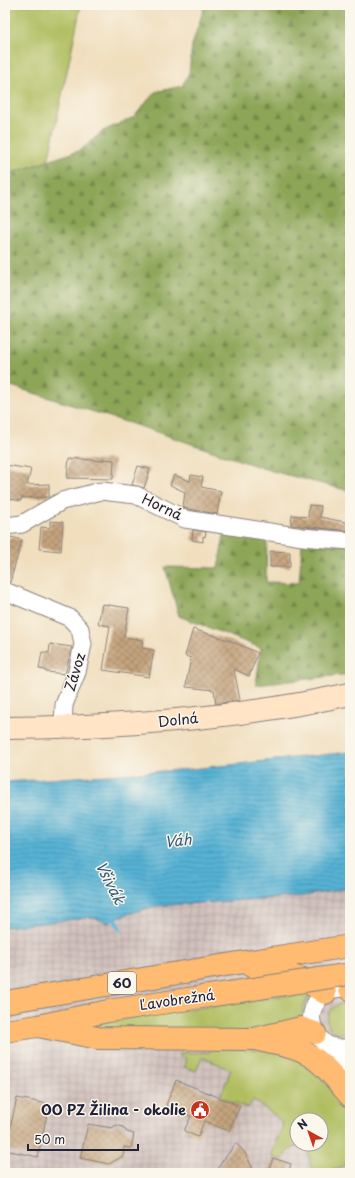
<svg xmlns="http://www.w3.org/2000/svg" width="355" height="1178" font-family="'Playpen Sans',sans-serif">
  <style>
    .industrial { fill: url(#industrial-grid); fill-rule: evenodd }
    .green { fill: #b0be60; stroke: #69704e; fill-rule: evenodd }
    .forest { fill: url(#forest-firs); stroke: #576448 }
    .water { fill: url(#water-rules); stroke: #3c6a88 }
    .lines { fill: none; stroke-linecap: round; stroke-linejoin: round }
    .stream { stroke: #57b3d5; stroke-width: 4.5 }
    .building { fill: url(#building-cross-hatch) }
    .street-casing { stroke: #89807c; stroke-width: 19 }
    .secondary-casing { stroke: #89807c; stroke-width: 24 }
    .primary-casing { stroke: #89807c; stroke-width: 24 }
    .street { stroke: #fff; stroke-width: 17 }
    .secondary { stroke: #ffe4c6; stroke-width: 22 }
    .primary { stroke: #febb71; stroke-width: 22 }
    .primary-bridge-casing { stroke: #89807c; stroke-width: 24; stroke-linecap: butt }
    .primary-bridge { stroke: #febb71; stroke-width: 22 }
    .labels { text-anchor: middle; stroke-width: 3; stroke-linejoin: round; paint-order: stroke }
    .shield { fill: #fbf7ec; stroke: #636270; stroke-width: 1 }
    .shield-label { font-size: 13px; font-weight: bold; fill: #22223b }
    .street-label { font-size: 14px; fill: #22223b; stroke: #fbf7ec }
    .poi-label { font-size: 14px; font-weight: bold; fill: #22223b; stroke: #fbf7ec; text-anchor: end }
    .water-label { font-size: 15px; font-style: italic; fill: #375c79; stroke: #fbf7ec }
  </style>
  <defs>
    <pattern id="industrial-grid" width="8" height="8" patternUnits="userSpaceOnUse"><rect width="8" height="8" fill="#d0c0bc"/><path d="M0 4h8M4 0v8" fill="none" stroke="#b2a5a2"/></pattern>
    <pattern id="forest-firs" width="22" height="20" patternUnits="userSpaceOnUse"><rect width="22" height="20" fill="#8ca556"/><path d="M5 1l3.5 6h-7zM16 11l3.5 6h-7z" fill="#728648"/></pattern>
    <pattern id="water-rules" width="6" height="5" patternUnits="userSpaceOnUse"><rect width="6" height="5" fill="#57b3d5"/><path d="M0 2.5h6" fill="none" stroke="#4891ae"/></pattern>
    <pattern id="building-cross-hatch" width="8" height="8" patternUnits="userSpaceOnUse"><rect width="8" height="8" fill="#c4a37d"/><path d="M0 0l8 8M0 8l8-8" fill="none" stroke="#9f8468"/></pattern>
  </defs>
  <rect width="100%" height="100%" fill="#fbf7ec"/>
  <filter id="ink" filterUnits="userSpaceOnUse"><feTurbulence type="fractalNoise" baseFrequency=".025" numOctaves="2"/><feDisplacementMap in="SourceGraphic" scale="8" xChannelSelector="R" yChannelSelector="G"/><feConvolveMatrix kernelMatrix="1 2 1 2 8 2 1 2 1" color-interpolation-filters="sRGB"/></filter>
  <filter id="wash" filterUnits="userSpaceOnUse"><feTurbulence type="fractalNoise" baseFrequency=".012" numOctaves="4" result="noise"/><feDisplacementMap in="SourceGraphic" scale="16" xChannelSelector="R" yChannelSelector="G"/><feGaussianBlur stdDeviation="0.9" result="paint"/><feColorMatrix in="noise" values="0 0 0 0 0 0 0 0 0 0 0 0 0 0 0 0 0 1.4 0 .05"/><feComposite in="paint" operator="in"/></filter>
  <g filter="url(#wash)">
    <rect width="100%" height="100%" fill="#f0debd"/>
    <path class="industrial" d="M350,888V1173H5V927L93,917L108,923L118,917L155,906L303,896ZM297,1120H321V1144H297Z"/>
    <path class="green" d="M5,5H81L48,161L5,175Z
      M313,991C305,1002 302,1008 302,1021L242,1032L68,1027Z
      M340,1004H346L350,1006V1031C329,1042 316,1012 340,1004Z
      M212,1048L269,1050L306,1060L340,1100L350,1128V1158L347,1163L340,1168L331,1172L313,1169L310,1165C312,1142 290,1141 282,1160L271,1156L283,1124L276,1116L253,1100L248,1108L220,1097L231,1070L202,1057L196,1071L184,1067L187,1059L179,1056V1053L210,1052ZM297,1120H321V1144H297Z"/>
    <path class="forest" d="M205,5H350V491L268,470L142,427L5,384V175L81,150L103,131L134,117L155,92L182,86L189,73L192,45Z
      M224,535L267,538L266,582L299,583L302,544L350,545V674L256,685L261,648L179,616L165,567L218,568Z"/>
    <path class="water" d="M350,752V888L303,896L155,906L118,917L108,923L93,917L5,927V782L192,769Z"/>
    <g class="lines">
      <path class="stream" d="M113,915L120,929"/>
    </g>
    <g id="blocks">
      <path class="building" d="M69,458L103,461V459L114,460L113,479L67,478Z
        M5,465L31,469L27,485L49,484V497L21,498V501L5,498Z
        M138,466L150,469L144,488L132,485Z
        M174,475L190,481L191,475L203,477L201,487L221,491L217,514L188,509L183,507L185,492L170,485Z
        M309,505L321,506L320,517L350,523V531L291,525L292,515L308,517Z
        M50,521L63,522L61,551L39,549L41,527L50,528Z
        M193,530L206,532L205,537L203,536V542L192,540Z
        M5,537L11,538V537L22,540L10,582L5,581Z
        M270,551L290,552V567H270Z
        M102,604L129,608L124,637L143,640L142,648L154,650L149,677L103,670L110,626L98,624Z
        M193,629L231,641L258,653L249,676L234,669L240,700L216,704L214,690L186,687L187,678L191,658L185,656Z
        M50,644L72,647L65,674L46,672V670L39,669L42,652L49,653Z
        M176,1080L240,1106L229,1131L204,1121L198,1137L184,1131L191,1116L166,1105Z
        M17,1098L49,1104L38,1157L5,1150V1136L8,1137Z
        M88,1124L112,1128L116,1125L123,1127L127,1132L134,1134L131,1148L124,1147L123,1156L109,1164L80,1158Z
        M236,1143L245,1153L255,1173H216L221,1163Z
        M273,1158L291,1164L288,1173H268Z"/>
    </g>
  </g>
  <g filter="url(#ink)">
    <use href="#blocks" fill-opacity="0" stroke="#89807c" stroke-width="1"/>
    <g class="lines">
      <defs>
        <path id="street" d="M5,526L22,524L62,501L101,491L136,495L185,519L303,537L350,541
          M5,591L70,618L80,629L83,644L77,672L64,705L63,727
          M327,1045C335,1048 342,1049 350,1047
          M349,1091C346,1082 343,1073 340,1064C339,1062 339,1058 337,1056C332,1047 321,1042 316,1033C306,1017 314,996 332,990C338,987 344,988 350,989"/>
        <path id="secondary" d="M5,728C121,727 237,719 350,694"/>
        <path id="primary" d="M251,966L280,972L303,979L325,993
          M350,989V988
          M5,1002L238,963L350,946
          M38,1026L98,1038L254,1039L301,1028L315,1033
          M5,1031L38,1026L108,1011L208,996
          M259,1040C271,1043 284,1045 296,1049C320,1057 334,1077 350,1096"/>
      </defs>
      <use href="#street" class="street-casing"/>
      <use href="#secondary" class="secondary-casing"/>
      <use href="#primary" class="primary-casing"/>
      <use href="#street" class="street"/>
      <use href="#secondary" class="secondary"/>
      <use href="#primary" class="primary"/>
      <defs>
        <path id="primary-bridge" d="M208,996L350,974"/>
      </defs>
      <use href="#primary-bridge" class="primary-bridge-casing"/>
      <use href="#primary-bridge" class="primary-bridge"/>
    </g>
  </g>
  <defs>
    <symbol id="civic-disc" viewBox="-11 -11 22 22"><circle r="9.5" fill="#c8321e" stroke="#fbf7ec"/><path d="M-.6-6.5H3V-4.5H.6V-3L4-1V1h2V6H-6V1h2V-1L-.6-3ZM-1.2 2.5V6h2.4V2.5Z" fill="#fff"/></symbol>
  </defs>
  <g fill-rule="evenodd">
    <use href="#civic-disc" x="189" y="1099" width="22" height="22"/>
  </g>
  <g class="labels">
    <rect class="shield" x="108" y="972" width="28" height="22" rx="3"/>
    <g class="shield-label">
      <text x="122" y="988">60</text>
    </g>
    <g class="street-label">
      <text transform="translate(162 507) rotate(25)" y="5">Horná</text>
      <text transform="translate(75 672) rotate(-73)" y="5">Závoz</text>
      <text transform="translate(178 720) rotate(-6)" y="5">Dolná</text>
      <text transform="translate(177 1000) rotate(-8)" y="5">Ľavobrežná</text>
    </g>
    <g class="poi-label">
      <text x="186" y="1115">OO PZ Žilina - okolie</text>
    </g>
    <g class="water-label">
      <text transform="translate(178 841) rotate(-6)" y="5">Váh</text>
      <text transform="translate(110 883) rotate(63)" y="5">Všivák</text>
    </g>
  </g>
  <rect width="355" height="1178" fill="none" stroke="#fbf7ec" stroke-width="20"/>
  <g transform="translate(309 1132) rotate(320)"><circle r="19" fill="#fbf7ec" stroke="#a4a2a5"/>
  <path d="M0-3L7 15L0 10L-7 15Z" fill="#c8321e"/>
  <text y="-6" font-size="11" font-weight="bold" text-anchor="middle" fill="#22223b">N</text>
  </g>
  <path d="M28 1144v6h110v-6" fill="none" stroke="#22223b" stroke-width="2"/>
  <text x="34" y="1144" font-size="12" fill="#22223b" stroke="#fbf7ec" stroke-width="3" paint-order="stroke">50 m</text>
</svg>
